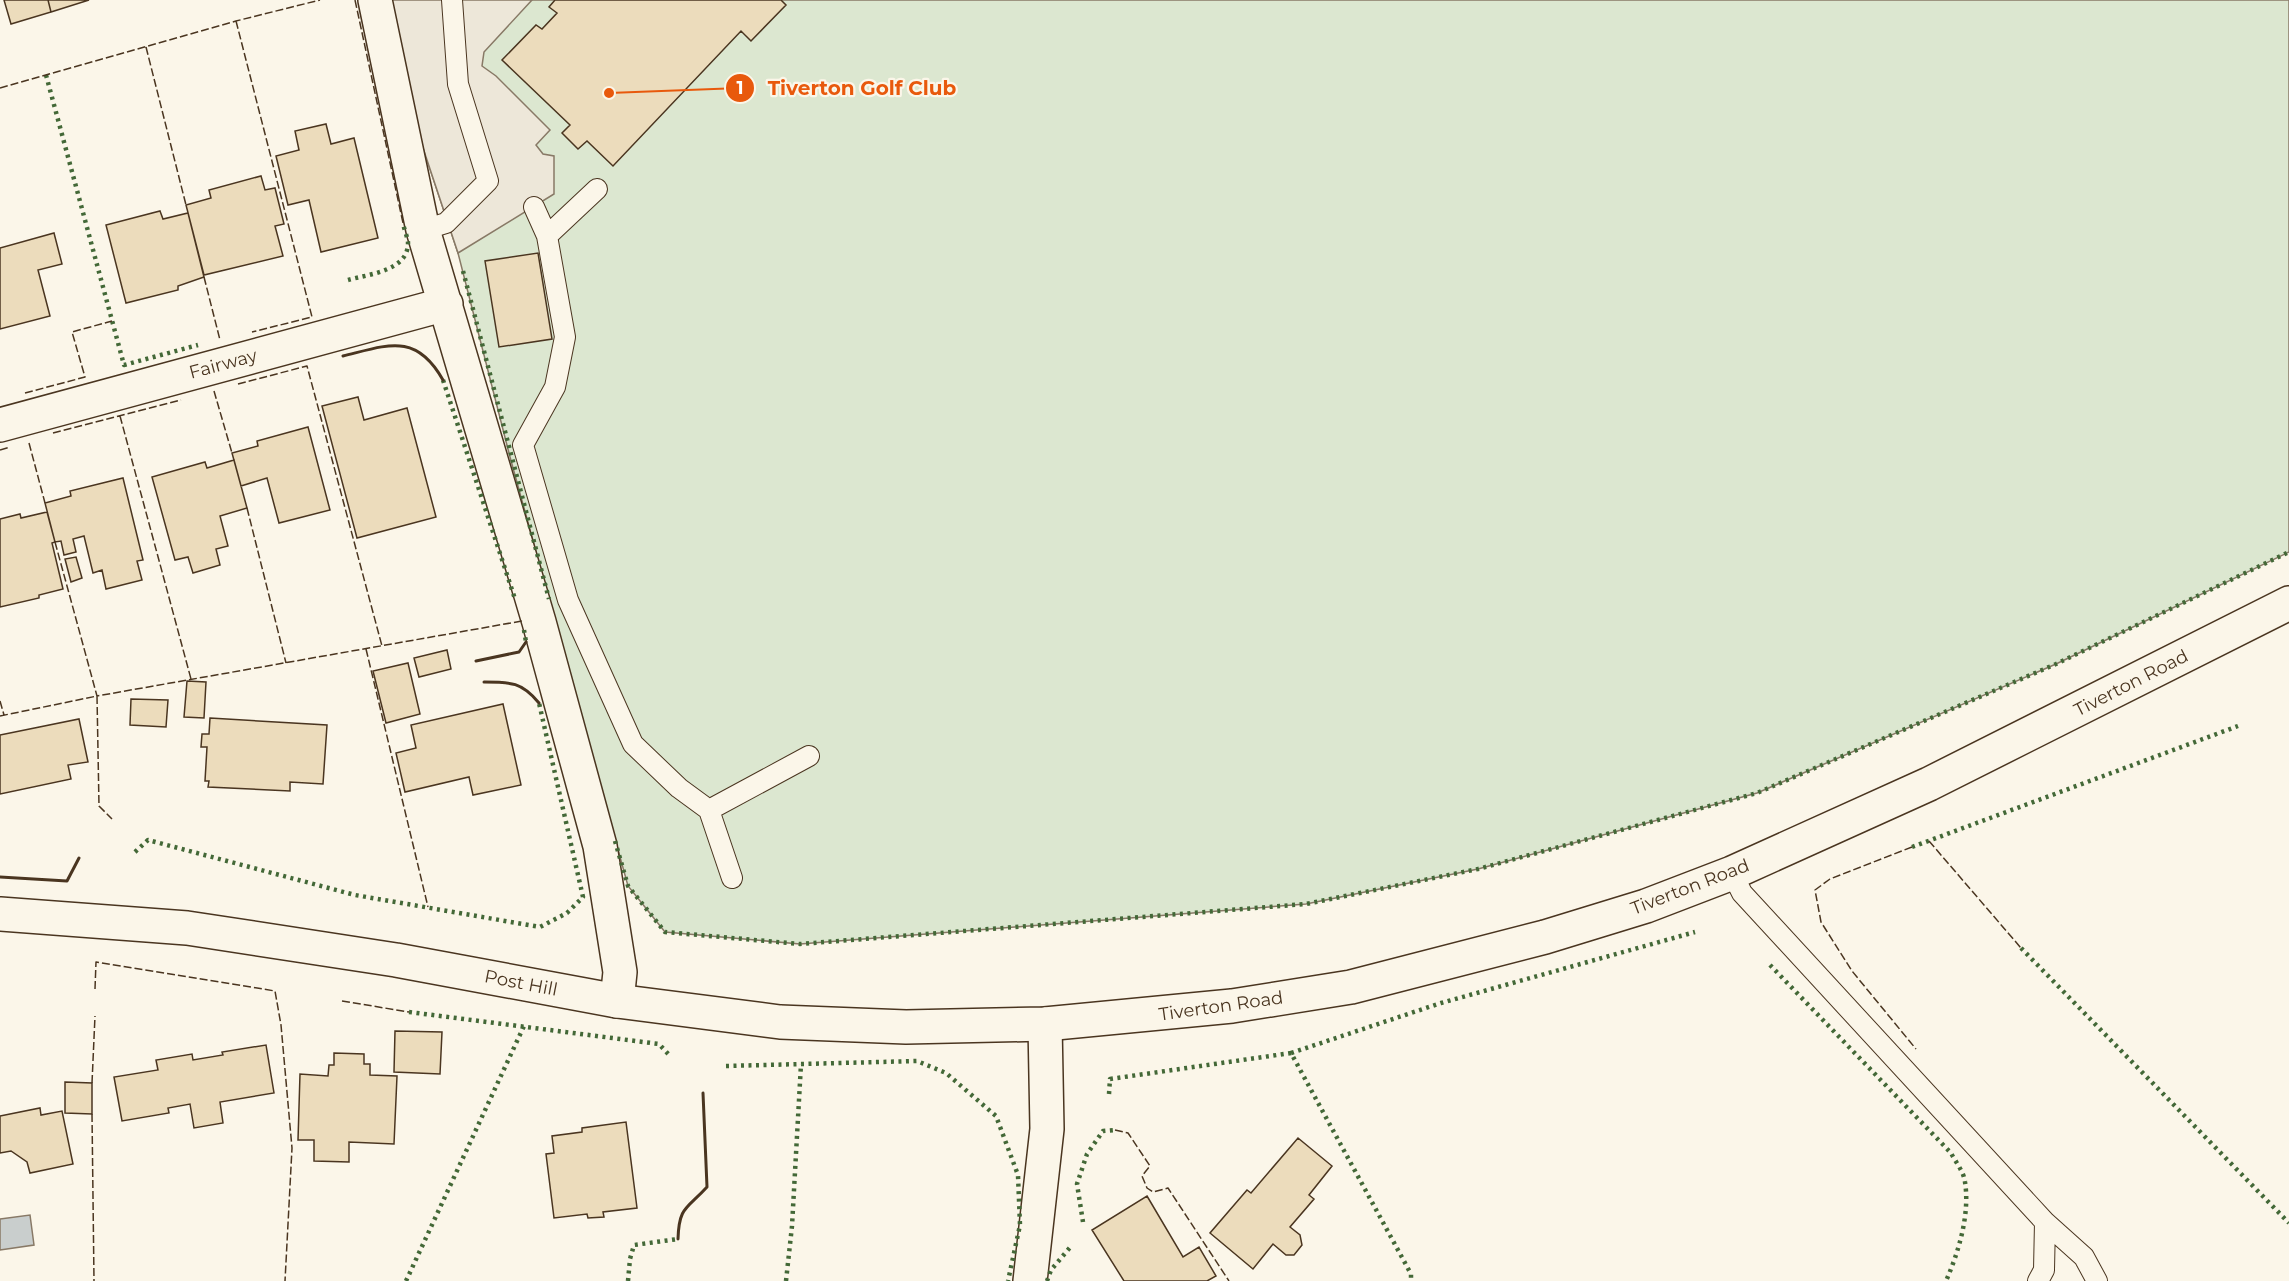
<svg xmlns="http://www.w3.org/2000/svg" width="2289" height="1281" font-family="Montserrat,sans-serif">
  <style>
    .green { fill: #dce7d0; stroke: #887966; stroke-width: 1.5 }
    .parking { fill: #ede7d9; stroke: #887966; stroke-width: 1.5 }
    .water { fill: #c9cecd; stroke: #887966; stroke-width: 1.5 }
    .building { fill: #ecdcbc; stroke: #4a3520; stroke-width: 1.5 }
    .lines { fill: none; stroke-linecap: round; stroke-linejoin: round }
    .lane-casing { stroke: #4a3520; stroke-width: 22 }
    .street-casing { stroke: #4a3520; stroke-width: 36 }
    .secondary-casing { stroke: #4a3520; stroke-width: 36 }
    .lane { stroke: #fbf6e9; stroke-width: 20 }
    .street { stroke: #fbf6e9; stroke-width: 33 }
    .secondary { stroke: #fbf6e9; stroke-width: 33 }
    .hedge { stroke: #436837; stroke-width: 4.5; stroke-dasharray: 3 4.5; stroke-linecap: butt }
    .fence { stroke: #4a3520; stroke-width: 1.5; stroke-dasharray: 8 3; stroke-linecap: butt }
    .wall { stroke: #4a3520; stroke-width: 3 }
    .labels { text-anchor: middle; stroke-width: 4.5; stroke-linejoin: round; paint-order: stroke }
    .street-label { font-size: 18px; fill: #4a3520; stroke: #fbf6e9 }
    .leader { fill: none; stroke: #e8590c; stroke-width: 2 }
    .callout-dot { fill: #e8590c; stroke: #fbf6e9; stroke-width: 2 }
    .mark-label { font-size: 18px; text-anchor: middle; font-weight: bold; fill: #fff }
    .callout-label { font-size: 20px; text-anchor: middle; font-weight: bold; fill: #e8590c; stroke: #fbf6e9; stroke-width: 4.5; stroke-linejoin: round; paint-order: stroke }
  </style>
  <rect width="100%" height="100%" fill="#fbf6e9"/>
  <path class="green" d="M386,0H2289V552L2056,664L1757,793L1478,869L1306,904L800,944L665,932L628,886L510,457L458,253L397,70Z"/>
  <path class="parking" d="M386,0H532L484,52L482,66L496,76L550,130L536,145L543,154L554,156V194L458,253L397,70Z"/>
  <path class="water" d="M30,1215L34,1245L0,1250V1219Z"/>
  <path class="building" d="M4,0H48L51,12L11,24Z
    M48,0H89L51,12Z
    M555,0H781L786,5L751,41L741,31L613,166L587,141L578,149L562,133L570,125L502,60L536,25L542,29L557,13L549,7Z
    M326,124L331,144L354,138L378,238L321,252L309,200L288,205L276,156L299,150L295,131Z
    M261,176L265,190L275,188L284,224L275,226L283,256L204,275L186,205L211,198L209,190Z
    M160,211L163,219L188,213L204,277L178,286V290L126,303L106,225Z
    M54,233L62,264L38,270L50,316L0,329V248Z
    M538,253L552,339L499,347L485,261Z
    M358,397L364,420L407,408L436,517L357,538L322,406Z
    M308,427L330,510L279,523L267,478L241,486L232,453L258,446L257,441Z
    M234,460L247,508L220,516L228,546L216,549L220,565L193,573L188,557L175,560L152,477L205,462L207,468Z
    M123,478L143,560L137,561L142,580L106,589L102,570L93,573L84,536L73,539L76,552L64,555L61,541L55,542L45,503L71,496L70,491Z
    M47,512L55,542L52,543L63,589L39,595V598L0,607V519L20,514L21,518Z
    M76,557L82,578L71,582L65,559Z
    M447,650L451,669L419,677L414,658Z
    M408,663L420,714L386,723L373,671Z
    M187,681L206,682L204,718L184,717Z
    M131,699L168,700L166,727L130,725Z
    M503,704L521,785L473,795L469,777L405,792L396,753L416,748L411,725Z
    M210,718L327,725L323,784L290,782V791L208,787L209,781H205L207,747H201L202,734H209Z
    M79,719L88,762L68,765L71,779L0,794V735Z
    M395,1031L442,1032L440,1074L394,1072Z
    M266,1045L274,1093L220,1102L223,1123L194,1128L190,1104L168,1108L169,1113L122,1121L114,1077L158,1070L156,1060L192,1054L193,1060L223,1055L222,1052Z
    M334,1053L364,1054V1064H370V1075L397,1076L394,1144L349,1142V1162L314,1161V1140H298L300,1074L328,1076L329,1065H334Z
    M65,1082L92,1083V1114L65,1113Z
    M40,1108L41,1115L62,1111L73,1164L30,1173L27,1162L11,1151L0,1153V1116Z
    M626,1122L637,1208L603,1212L604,1217L588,1218L587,1214L554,1218L546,1154L554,1153L552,1136L582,1132V1128Z
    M1298,1138L1332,1166L1309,1195L1314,1199L1290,1227L1300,1235L1302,1245L1294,1255H1286L1273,1244L1253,1269L1210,1233L1247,1190L1251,1193Z
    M1147,1196L1183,1257L1199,1247L1216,1276L1207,1281H1124L1092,1230Z"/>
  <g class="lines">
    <defs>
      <path id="lane" d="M534,207L547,236L597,189
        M423,230L446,223L488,181L458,84L452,0
        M547,236L565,337L555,387L523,445L568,600L633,744L679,788L709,810L732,878
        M709,810L809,756
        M1732,873L1742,893L2045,1222L2044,1270L2038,1281
        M2045,1222L2084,1257L2097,1281"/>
      <path id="street" d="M375,0L423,230L539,622L600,846L620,972L617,1001
        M0,425L446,304
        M1030,1281L1047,1129L1045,1024"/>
      <path id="secondary" d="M0,914L187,928L396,960L617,1001L780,1022L906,1027L1045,1024L1232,1006L1351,987L1545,937L1646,906L1732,873L1929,784L2289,603"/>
    </defs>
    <use href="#lane" class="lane-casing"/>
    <use href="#street" class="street-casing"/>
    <use href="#secondary" class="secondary-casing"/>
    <use href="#lane" class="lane"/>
    <use href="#street" class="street"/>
    <use href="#secondary" class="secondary"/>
    <path class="hedge" d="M46,75L124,365L198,345
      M463,271L549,599
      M348,280C369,274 409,271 408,242C407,236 404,229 403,223
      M443,380L515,599
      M524,630L526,642
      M615,841L628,886L665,932L800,944L1306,904L1478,869L1757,793L2056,664L2289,552
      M1912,847L2238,726
      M135,852L148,840L355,895L540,927L567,913L583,897L539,703
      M2021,948L2289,1223
      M1770,965L1951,1153C1955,1161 1964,1172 1965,1182C1970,1214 1959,1251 1946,1281
      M409,1012L659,1044L671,1057
      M1291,1053L1441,1003L1695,932
      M726,1066L917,1061L946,1073L996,1116L1018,1175L1020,1225L1008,1281
      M1109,1094L1110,1079L1291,1053L1411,1274V1281
      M1083,1222L1077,1184L1087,1154L1103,1131L1115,1130
      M406,1281L524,1026
      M628,1281L630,1259L634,1245L678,1239
      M786,1281L792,1226L801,1064
      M1047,1281L1051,1270L1072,1245"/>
    <path class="fence" d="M355,0L403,223
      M236,21L312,317L252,332
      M146,47L186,205
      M0,88L236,21L320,0
      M204,277L220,340
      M238,384L307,366L382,646
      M214,391L232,453
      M25,393L85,377L72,332L112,321
      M120,416L191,679
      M53,433L181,400
      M29,443L45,503
      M0,450L10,447
      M247,508L286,663
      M55,542L97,696L522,621
      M366,649L428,907
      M0,701L4,715
      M0,716L97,696L99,806L112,819
      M1929,841L2021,948
      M1912,847L1830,879L1815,890L1821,922L1852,971L1916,1049
      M95,989L96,962L275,991L281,1025L292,1148L285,1281
      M342,1001L409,1012
      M92,1083L95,1016
      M92,1114L94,1281
      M1115,1130L1128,1133L1150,1166L1142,1176L1147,1188L1153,1192L1168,1188L1229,1281"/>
    <path class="wall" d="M343,356C388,345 416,332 443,380
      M476,661L519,652L526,642
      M484,682C511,682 522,682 539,703
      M0,877L67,881L79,858
      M678,1239C679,1206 687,1209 707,1187L703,1093"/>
  </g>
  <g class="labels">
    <g class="street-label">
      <text transform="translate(223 364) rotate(-15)" y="6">Fairway</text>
      <text transform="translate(2131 683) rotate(-27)" y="6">Tiverton Road</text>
      <text transform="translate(1690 887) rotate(-21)" y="6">Tiverton Road</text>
      <text transform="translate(521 983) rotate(11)" y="6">Post Hill</text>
      <text transform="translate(1221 1006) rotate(-8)" y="6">Tiverton Road</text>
    </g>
  </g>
  <path class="leader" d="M609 93L740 88"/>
  <g class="callout-dot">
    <circle cx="609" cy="93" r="6"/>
    <circle cx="740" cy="88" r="15"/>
  </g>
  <g class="mark-label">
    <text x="740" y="94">1</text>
  </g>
  <g class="callout-label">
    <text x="862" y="95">Tiverton Golf Club</text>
  </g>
</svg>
